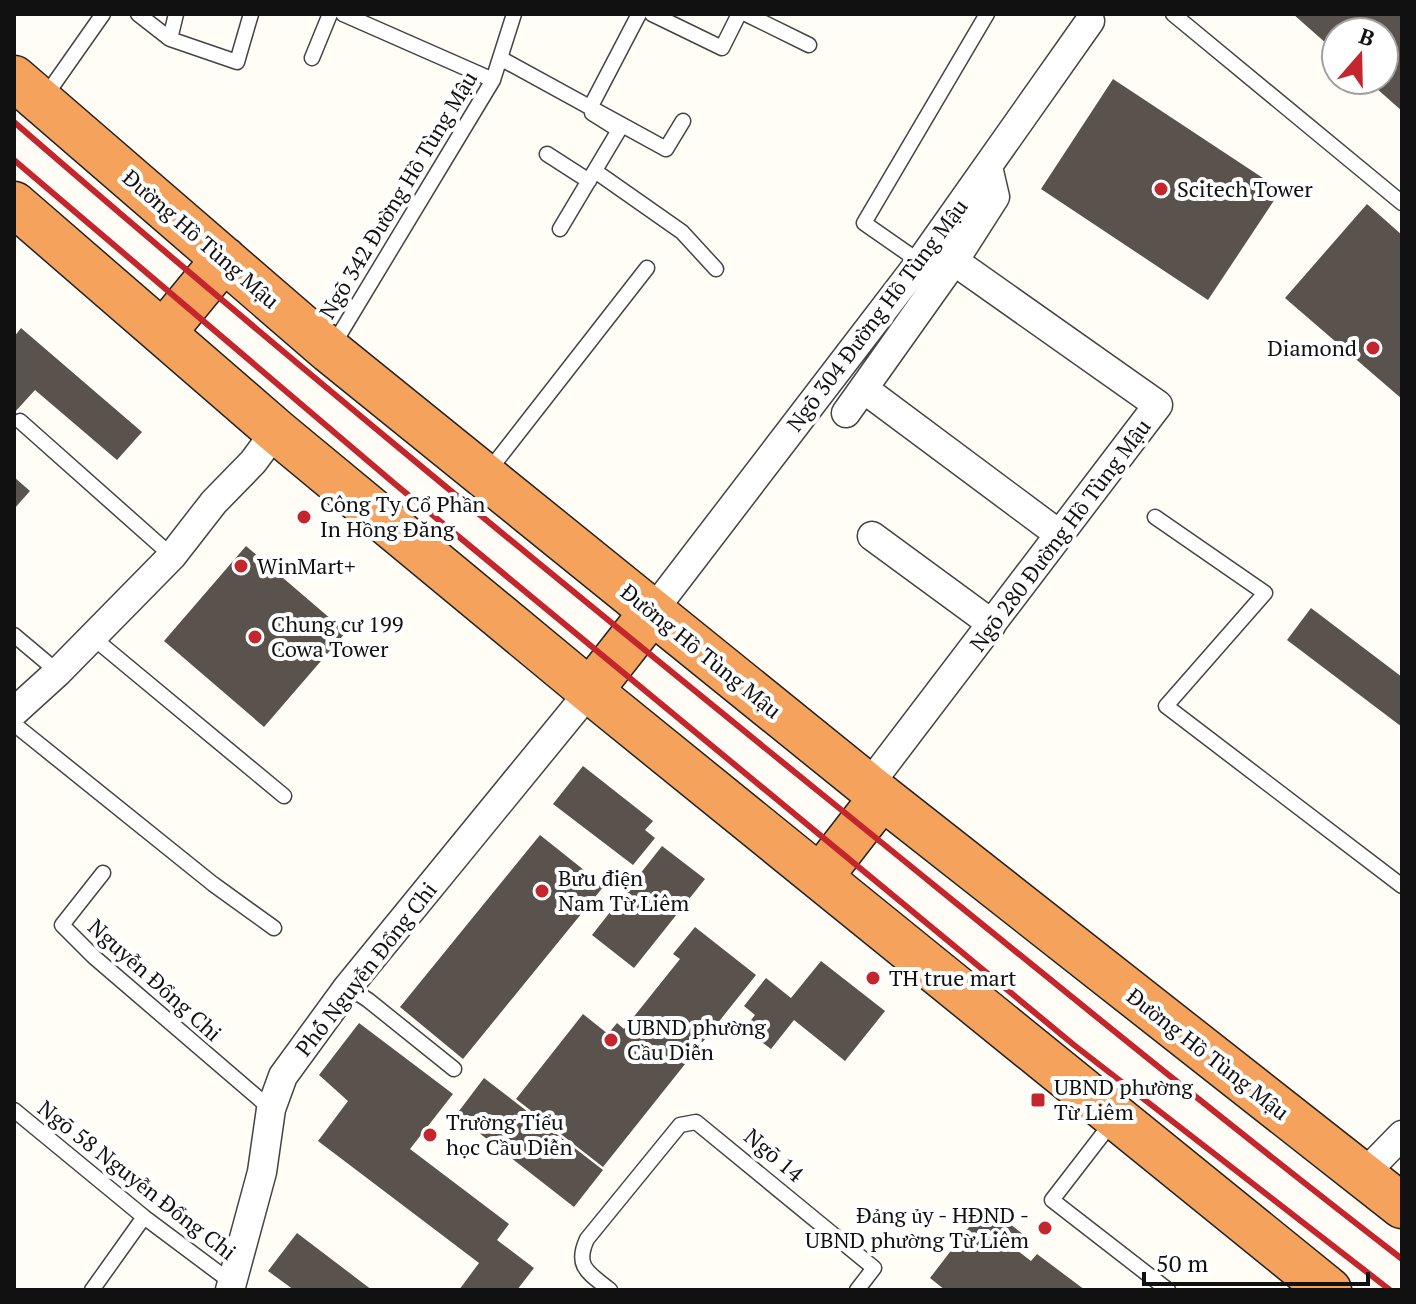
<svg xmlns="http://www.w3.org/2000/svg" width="1416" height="1304" font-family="'PT Serif',serif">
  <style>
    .building { fill: #5a524d }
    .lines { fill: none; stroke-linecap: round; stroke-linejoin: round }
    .lane-casing { stroke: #444; stroke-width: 17 }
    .street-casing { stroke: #444; stroke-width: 31 }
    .highway-casing { stroke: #222; stroke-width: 47 }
    .lane { stroke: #fff; stroke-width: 14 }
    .street { stroke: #fff; stroke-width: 28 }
    .highway { stroke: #f5a25d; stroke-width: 44 }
    .rail { stroke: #c4262e; stroke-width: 6 }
    .poi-dot { fill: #c4262e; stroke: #fff; stroke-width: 3 }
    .labels { text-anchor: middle; stroke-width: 8; stroke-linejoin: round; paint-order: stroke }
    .poi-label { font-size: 22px; fill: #111; stroke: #fff; text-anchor: start }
    .street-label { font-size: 22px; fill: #111; stroke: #fff }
  </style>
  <rect width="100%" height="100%" fill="#fffdf5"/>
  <path class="building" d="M1293,14H1402V111L1367,80H1384V32H1336V52Z
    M1113,79L1281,190L1208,300L1041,189Z
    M1367,204L1402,235V399L1285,298Z
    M21,328L142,432L117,460L35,390L14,413V337Z
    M14,477L30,491L14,509Z
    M246,546L346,632L264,727L164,641Z
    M1311,608L1402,677V727L1287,640Z
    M583,766L653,821L645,830L655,838L633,865L553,804Z
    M540,835L604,886L463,1059L400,1007Z
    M662,846L705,879L634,968L592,935Z
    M695,927L756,975L603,1167L516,1099L583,1014L608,1034L617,1023L624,1029L680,959L673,954Z
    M821,961L885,1011L845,1061L794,1020L771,1049L744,1029L755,1015L744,1006L766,978L791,998Z
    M359,1023L453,1094L410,1149L509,1224L497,1240L534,1268L517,1290H459L479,1263L318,1141L348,1101L319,1075Z
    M484,1078L603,1170L574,1207L456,1115Z
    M986,1205L1024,1235L1014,1248L1031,1261L1037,1254L1085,1290H945L930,1278Z
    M297,1233L372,1290H294L268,1271Z"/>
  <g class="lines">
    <defs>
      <path id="lane" d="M138,14L170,39L176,14
        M343,14L493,80
        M652,14L722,48L739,14
        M746,14L809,45
        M1173,14L1402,203
        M170,39L237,62L251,14
        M312,58L330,14
        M500,58L666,149L683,121
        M44,98L103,14
        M547,154L589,181
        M595,171L682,232L716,269
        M560,229L619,130L592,113L591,106L639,14
        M920,262L864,223L987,14
        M332,347L493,80L514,14
        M20,421L172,556
        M487,473L647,268
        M1155,517L1265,593L1166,706L1402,886
        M14,635L58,672
        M91,636L284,796
        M14,724L213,884L274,928
        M103,873L62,925L94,957L271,1109
        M348,987L368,1000L454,1069
        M14,1110L144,1217L235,1285
        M1113,1121L1052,1200L1168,1290
        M92,1290L144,1217
        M610,1290C589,1273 574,1267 587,1239L680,1125L696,1122L874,1268L857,1290"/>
      <path id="street" d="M864,389L1060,535
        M846,413L954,261L995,197L988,167
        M872,536L992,624
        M652,612L920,262L1090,21
        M14,712L58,672L172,556L214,502L253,462L276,431
        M868,786L1158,405L954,261
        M1363,1175L1402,1135
        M230,1290L262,1172L271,1109L283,1076L348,987L590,691"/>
      <path id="highway" d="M14,78L330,351L868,786L1402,1206
        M14,204L276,431L590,691L1329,1290
        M163,333L224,259
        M590,691L652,612
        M820,877L882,797"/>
    </defs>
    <use href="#lane" class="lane-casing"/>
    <use href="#street" class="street-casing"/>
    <use href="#highway" class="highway-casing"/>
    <use href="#lane" class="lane"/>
    <use href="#street" class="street"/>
    <use href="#highway" class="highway"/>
    <path class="rail" d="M14,122C278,351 547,571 818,791C1012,948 1205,1107 1402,1259
      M14,160L395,484L1074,1045L1390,1290"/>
  </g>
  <g class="poi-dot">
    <circle cx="1161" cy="189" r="8"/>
    <circle cx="1373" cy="348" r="8"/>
    <circle cx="304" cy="517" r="8"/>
    <circle cx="241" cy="566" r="8"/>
    <circle cx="255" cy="637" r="8"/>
    <circle cx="542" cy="891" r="8"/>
    <circle cx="873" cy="978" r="8"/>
    <circle cx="611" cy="1040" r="8"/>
    <rect x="1030" y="1092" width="16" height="16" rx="4"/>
    <circle cx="430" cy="1135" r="8"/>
    <circle cx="1045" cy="1228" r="8"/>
  </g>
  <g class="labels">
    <g class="poi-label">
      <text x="1177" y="197">Scitech Tower</text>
      <text x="1357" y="356" text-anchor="end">Diamond</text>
      <text x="320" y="512">Công Ty Cổ Phần<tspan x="320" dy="25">In Hồng Đăng</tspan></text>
      <text x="257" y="574">WinMart+</text>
      <text x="271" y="632">Chung cư 199<tspan x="271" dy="25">Cowa Tower</tspan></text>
      <text x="558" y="886">Bưu điện<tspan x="558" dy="25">Nam Từ Liêm</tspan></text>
      <text x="889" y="986">TH true mart</text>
      <text x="627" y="1035">UBND phường<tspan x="627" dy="25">Cầu Diễn</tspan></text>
      <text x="1054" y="1095">UBND phường<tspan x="1054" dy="25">Từ Liêm</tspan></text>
      <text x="446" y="1130">Trường Tiểu<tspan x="446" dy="25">học Cầu Diễn</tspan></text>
      <text x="1029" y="1223" text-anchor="end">Đảng ủy - HĐND -<tspan x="1029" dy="25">UBND phường Từ Liêm</tspan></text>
    </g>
    <g class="street-label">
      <text transform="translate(398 195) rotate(-59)" y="8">Ngõ 342 Đường Hồ Tùng Mậu</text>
      <text transform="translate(201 239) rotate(41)" y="8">Đường Hồ Tùng Mậu</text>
      <text transform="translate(877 315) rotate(-53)" y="8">Ngõ 304 Đường Hồ Tùng Mậu</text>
      <text transform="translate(1060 535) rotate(-53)" y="8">Ngõ 280 Đường Hồ Tùng Mậu</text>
      <text transform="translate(701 651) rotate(39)" y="8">Đường Hồ Tùng Mậu</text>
      <text transform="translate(366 969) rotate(-52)" y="8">Phố Nguyễn Đổng Chi</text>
      <text transform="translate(155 980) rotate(42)" y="8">Nguyễn Đổng Chi</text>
      <text transform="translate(1208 1054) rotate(38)" y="8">Đường Hồ Tùng Mậu</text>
      <text transform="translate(774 1155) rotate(40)" y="8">Ngõ 14</text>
      <text transform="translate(137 1180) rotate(38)" y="8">Ngõ 58 Nguyễn Đổng Chi</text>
    </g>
  </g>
  <rect width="1416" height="1304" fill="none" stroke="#111111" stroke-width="32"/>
  <g transform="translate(1360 56) rotate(20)"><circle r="38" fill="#ffffff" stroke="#a0a0a0" stroke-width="2"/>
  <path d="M0-6L14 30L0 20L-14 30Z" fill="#c4262e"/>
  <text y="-12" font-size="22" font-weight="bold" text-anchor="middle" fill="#111111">B</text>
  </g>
  <path d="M1144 1272v12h224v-12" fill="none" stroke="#111111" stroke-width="4"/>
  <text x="1156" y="1272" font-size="24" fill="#111111" stroke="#ffffff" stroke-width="6" paint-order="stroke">50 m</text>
</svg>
